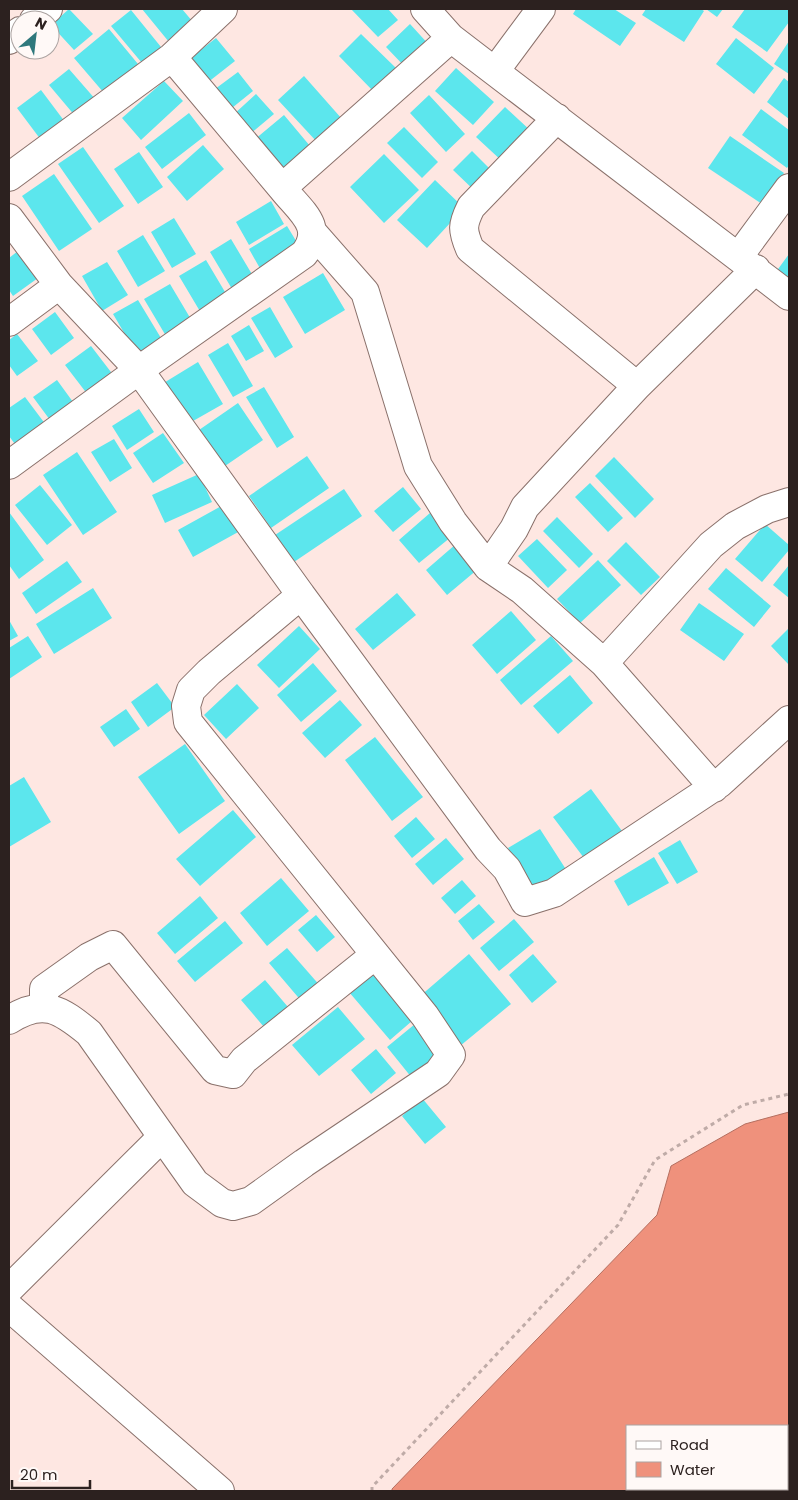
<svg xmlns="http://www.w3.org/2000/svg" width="798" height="1500" font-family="Poppins,sans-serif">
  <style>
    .water { fill: #ef917c; stroke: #b46f60; fill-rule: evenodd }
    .building { fill: #5ce6ed }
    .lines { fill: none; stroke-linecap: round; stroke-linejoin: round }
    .street-casing { stroke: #8a716b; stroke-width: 30 }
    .path { stroke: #bfaba7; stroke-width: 3; stroke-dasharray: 4 4; stroke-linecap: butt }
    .street { stroke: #fff; stroke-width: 28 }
  </style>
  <rect width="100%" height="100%" fill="#fee7e2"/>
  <path class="water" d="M789,1112V1491H392V1489L657,1215L671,1166L745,1124ZM627,1426H787V1489H627Z"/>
  <path class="building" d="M69,9L93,34L74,50L51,25Z
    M142,9H182L193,22L169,42Z
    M351,9H388L398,20L378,37Z
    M576,9H614L636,23L620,46L573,14Z
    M646,9H701L704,11L684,42L642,15Z
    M706,9H723L717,17Z
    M745,9H789V22L767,52L732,27Z
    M131,10L161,47L142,63L111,26Z
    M410,24L431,47L407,69L386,47Z
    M109,29L138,64L104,93L74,58Z
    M361,34L397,69L374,92L339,56Z
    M216,38L235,61L207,83L188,60Z
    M736,38L774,68L754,94L716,64Z
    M789,41V74L774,64Z
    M456,68L494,102L473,125L435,91Z
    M69,69L96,100L76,117L49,85Z
    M238,72L253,91L227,112L211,92Z
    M304,76L342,119L317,142L278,100Z
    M784,78L789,82V119L767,102Z
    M164,81L183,101L141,140L122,118Z
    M41,90L65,122L41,140L17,108Z
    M256,94L274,114L250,134L233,115Z
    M429,95L465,134L446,152L410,113Z
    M505,107L532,132L503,162L476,137Z
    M761,109L789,130V165L787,168L742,135Z
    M189,113L206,135L162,169L145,147Z
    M284,115L310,146L279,171L254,140Z
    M404,127L438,162L422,178L387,143Z
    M730,136L784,173L762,204L708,168Z
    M203,145L224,169L187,201L167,177Z
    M83,147L124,206L99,223L58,164Z
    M472,151L496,175L477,193L453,170Z
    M139,152L163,187L138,204L114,169Z
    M384,154L419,190L384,223L350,187Z
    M54,174L92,229L59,251L22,196Z
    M435,180L464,208L427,248L397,220Z
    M271,201L284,224L249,245L236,222Z
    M174,218L196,254L172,268L151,232Z
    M287,226L301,249L262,272L249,249Z
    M143,235L165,271L138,287L117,251Z
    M231,239L256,281L235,294L210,252Z
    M18,251L38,278L13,296L9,290V258Z
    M789,254V289L773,276Z
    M206,260L228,297L201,313L179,276Z
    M107,262L128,295L102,311L82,276Z
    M323,273L345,310L305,334L283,297Z
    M170,284L192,321L166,336L144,299Z
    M138,300L164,343L139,358L113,314Z
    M270,307L293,347L275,358L251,318Z
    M55,312L74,338L51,355L32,329Z
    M249,325L264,351L246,361L231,336Z
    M17,334L38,361L17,376L9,365V340Z
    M228,343L253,386L233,397L208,355Z
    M91,346L114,376L88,395L65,365Z
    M198,362L223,404L186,425L162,384Z
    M57,380L73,402L50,420L33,397Z
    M264,387L294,437L277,448L246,397Z
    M25,397L49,429L20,451L9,436V408Z
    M238,403L263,440L225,466L199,430Z
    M139,409L154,432L127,450L112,426Z
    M163,433L184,463L153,483L133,453Z
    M114,439L132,468L110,482L91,452Z
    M77,452L117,512L83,535L43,475Z
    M307,456L329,488L271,528L249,496Z
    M614,457L654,499L635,518L595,476Z
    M199,474L212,502L165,523L152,495Z
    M590,483L623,518L608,532L575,497Z
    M40,485L72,525L47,545L15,505Z
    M403,487L421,509L393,532L374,511Z
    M344,489L362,516L294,562L275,535Z
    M225,504L240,531L193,557L178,530Z
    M9,512L44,560L19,579L9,565Z
    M430,513L451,537L419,563L399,540Z
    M557,517L593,554L579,568L543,531Z
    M765,524L789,545V550L762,582L735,559Z
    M537,539L567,570L548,588L518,556Z
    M626,542L660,577L641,595L607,561Z
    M456,544L478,569L447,595L426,570Z
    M598,560L621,585L580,623L557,599Z
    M67,561L82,582L36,614L22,593Z
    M789,565V598L773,585Z
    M726,568L771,606L754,627L708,589Z
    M93,588L112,618L54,654L36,624Z
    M397,593L416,615L373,650L355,629Z
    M699,603L744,634L724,661L680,630Z
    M511,611L536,640L497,674L472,645Z
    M9,620L18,636L9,641Z
    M299,626L320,649L279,688L257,665Z
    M789,628V665L771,646Z
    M28,636L42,657L9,679V648Z
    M551,636L573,661L521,705L500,680Z
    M313,663L337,691L301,722L277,695Z
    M570,675L593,703L558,734L533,706Z
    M157,683L175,707L148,727L131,702Z
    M237,684L259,708L226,739L204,715Z
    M340,700L362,725L325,758L302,733Z
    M126,709L140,729L114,747L100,727Z
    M375,737L423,797L392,821L345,760Z
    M185,744L225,801L179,834L138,777Z
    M24,777L51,822L9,847V786Z
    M591,789L622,831L584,858L553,817Z
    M233,810L256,837L200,886L176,859Z
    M416,817L435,839L412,858L394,836Z
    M540,829L567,871L534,891L508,848Z
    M446,838L464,859L433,885L415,864Z
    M680,840L698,872L677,884L658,853Z
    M654,857L669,883L628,906L614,881Z
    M281,878L309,911L267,946L240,913Z
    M462,880L476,896L455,914L441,898Z
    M200,896L218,918L175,954L157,933Z
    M479,904L495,922L473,940L458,921Z
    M316,915L335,937L317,952L298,930Z
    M514,919L534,942L499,971L480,948Z
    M225,921L243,943L195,982L177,961Z
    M287,948L322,988L303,1003L269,963Z
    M469,954L511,1004L460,1046L419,997Z
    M533,954L557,982L532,1003L509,975Z
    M372,973L412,1021L390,1040L349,992Z
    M265,980L288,1007L264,1027L241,1000Z
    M338,1007L365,1039L319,1076L292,1045Z
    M415,1024L440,1054L412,1078L387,1047Z
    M376,1049L396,1073L371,1094L351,1070Z
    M422,1098L446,1127L425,1144L402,1116Z"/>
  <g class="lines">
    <defs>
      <path id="street" d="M425,9L451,38
        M34,20L48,9
        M9,40L20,31
        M172,57L282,188
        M495,71L541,9
        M557,118L471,207C462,225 462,230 470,249L637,386L525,507L514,529L488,567L522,590L604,663L714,788
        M9,177L172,57L223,9
        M9,218L59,285L9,322
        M314,234L365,292L418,466L453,522L488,567
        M739,256L789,188
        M59,285L139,370L301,595
        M637,386L756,269
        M9,465L139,370L304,254C326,227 299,210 282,188L451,38L789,296
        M604,663L711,545L735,526L767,509L789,502
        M44,1008V989L89,957L113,945L215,1070L233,1074L244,1060L375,955
        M9,1020C43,998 60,1009 89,1033L195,1183L222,1203L233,1206L251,1201L304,1163L438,1073L451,1055L425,1016L188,722L186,706L191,690L209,672L301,595L488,849L507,869L525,902L554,893L720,783L789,720
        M9,1289L162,1137
        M9,1307L220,1491"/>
    </defs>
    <use href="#street" class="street-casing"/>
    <path class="path" d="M372,1491V1487L618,1225L655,1160L743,1105L789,1094"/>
    <use href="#street" class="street"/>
  </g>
  <rect width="798" height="1500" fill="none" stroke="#2c211f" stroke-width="20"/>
  <rect x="626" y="1425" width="162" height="65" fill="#fff9f7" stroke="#aba3a1"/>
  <rect x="636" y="1441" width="25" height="8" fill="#ffffff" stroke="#aba3a1"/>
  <text x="670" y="1450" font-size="15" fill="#2c211f">Road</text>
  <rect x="636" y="1462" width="25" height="15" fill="#ef917c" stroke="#aba3a1"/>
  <text x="670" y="1475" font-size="15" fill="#2c211f">Water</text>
  <g transform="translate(35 35) rotate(28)"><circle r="24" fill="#fff9f7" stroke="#aba3a1"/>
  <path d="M0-4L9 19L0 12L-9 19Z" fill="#2f787c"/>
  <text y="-8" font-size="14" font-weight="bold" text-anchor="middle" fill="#2c211f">N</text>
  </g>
  <path d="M12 1480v8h78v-8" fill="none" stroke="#2c211f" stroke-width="2.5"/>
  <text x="20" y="1480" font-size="15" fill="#2c211f" stroke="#fff9f7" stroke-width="4" paint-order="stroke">20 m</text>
</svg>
